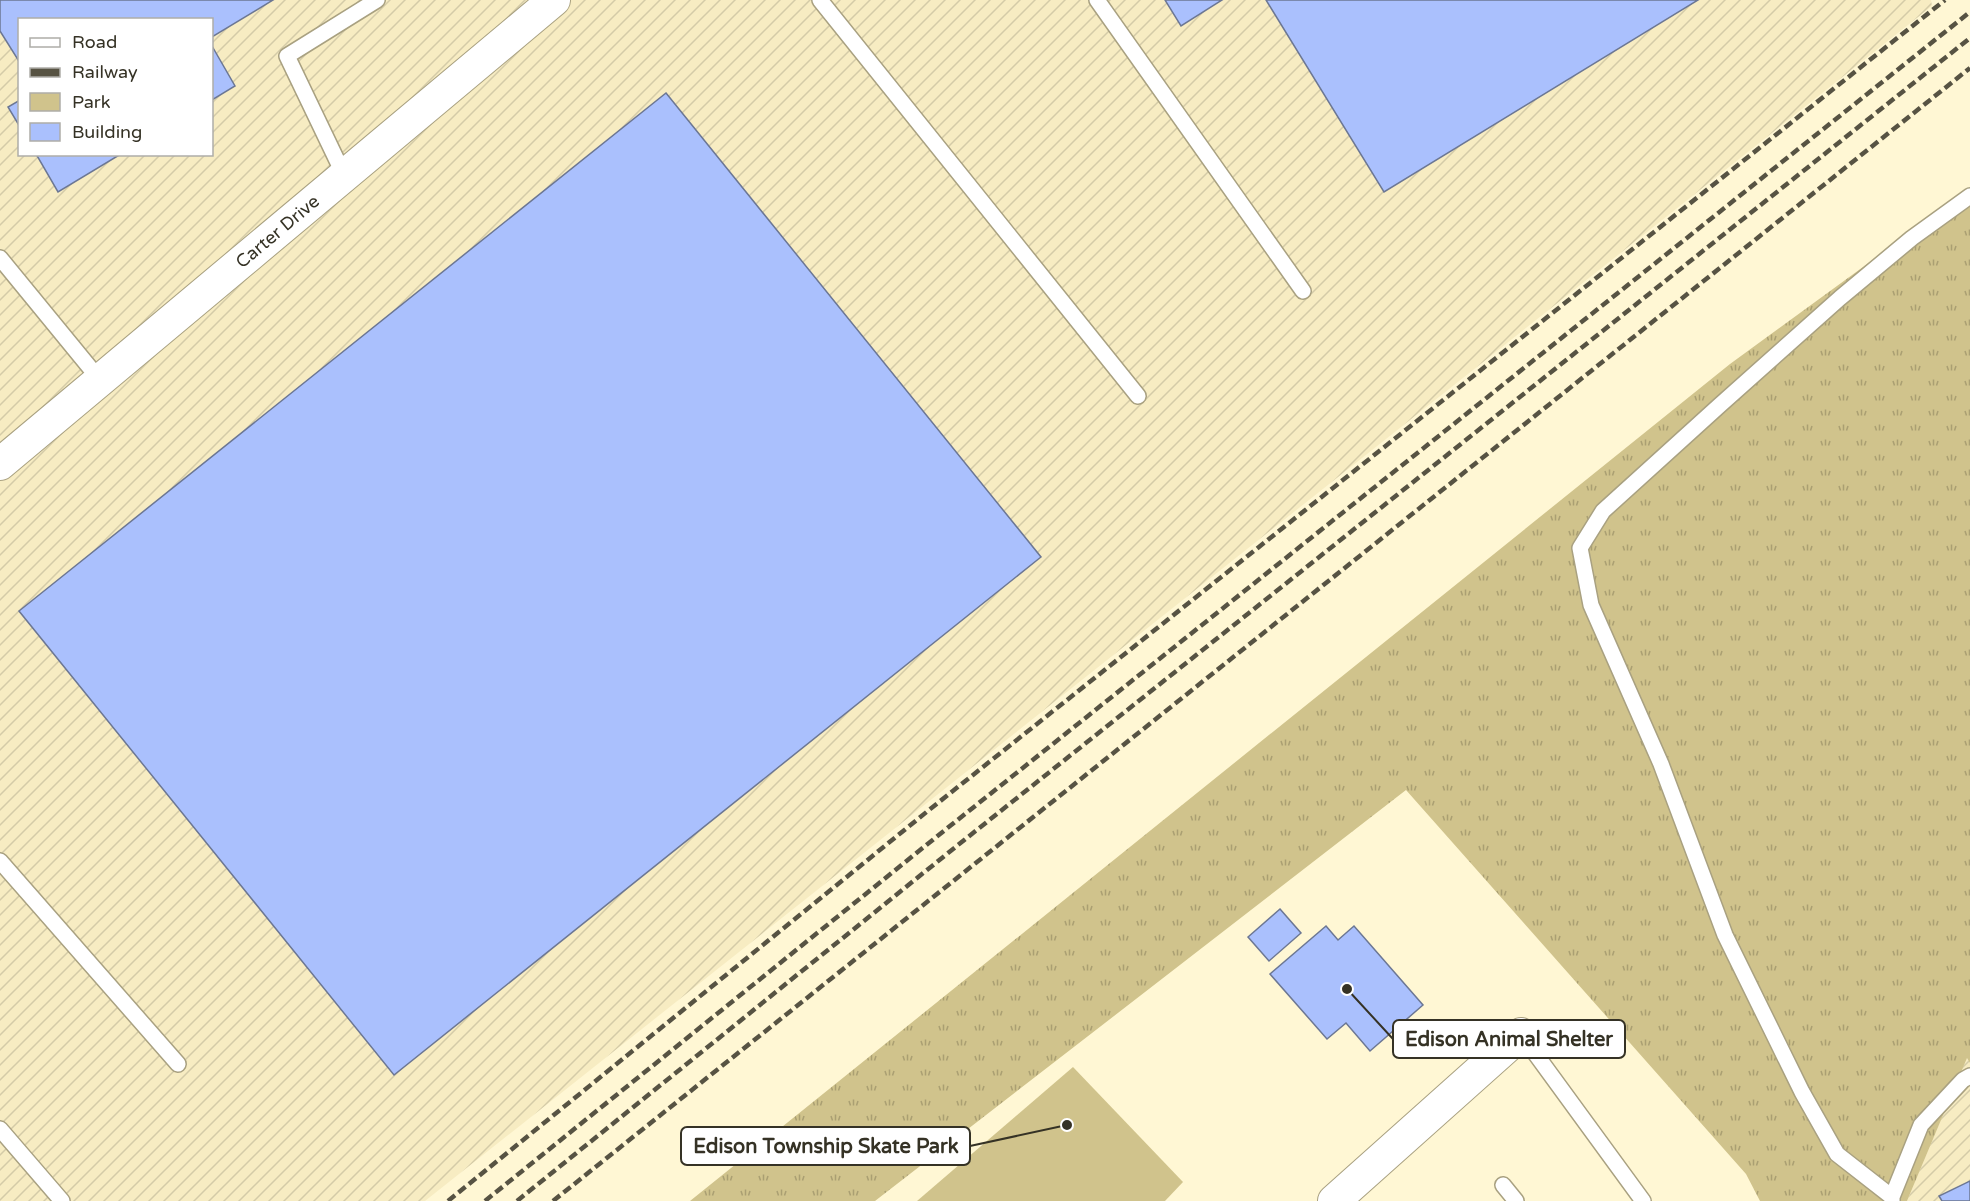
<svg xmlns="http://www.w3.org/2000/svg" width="1970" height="1201" font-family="'Varela Round',sans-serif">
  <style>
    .industrial { fill: url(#industrial-furrows); fill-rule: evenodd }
    .grass { fill: url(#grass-tufts) }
    .park { fill: #d0c38c }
    .building { fill: #aac0fd; stroke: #6c7793; stroke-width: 1.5 }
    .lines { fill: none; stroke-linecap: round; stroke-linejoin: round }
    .lane-casing { stroke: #a9a181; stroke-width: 18 }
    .street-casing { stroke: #a9a181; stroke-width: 34 }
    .lane { stroke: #fff; stroke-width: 15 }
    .street { stroke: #fff; stroke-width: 32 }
    .rail { stroke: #575343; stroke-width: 4.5; stroke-dasharray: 9 4.5; stroke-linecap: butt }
    .labels { text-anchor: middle; stroke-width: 6; stroke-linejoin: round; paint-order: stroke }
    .street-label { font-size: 18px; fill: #353225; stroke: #fff }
    .leader { fill: none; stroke: #353225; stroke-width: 2 }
    .callout-dot { fill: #353225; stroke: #fff; stroke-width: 2 }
    .callout { fill: #fff; stroke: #353225; stroke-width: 2 }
    .callout-label { font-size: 20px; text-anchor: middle; font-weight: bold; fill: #353225 }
  </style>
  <defs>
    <pattern id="industrial-furrows" width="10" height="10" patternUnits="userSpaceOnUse" patternTransform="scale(1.5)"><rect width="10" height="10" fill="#f7ecc2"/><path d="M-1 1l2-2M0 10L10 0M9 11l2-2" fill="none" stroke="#d4cba7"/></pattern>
    <pattern id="grass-tufts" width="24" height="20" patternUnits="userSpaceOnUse" patternTransform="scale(1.5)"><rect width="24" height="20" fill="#d0c38c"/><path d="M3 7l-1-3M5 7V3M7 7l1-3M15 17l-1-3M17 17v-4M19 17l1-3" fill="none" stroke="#aa9f72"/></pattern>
  </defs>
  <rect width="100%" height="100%" fill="#fff7d4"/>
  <path class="industrial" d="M0,0H1931L1932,6L425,1201H0ZM20,20H212V154H20Z
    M1967,1057L1970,1063V1201H1907Z"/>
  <path class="grass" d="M1970,189V1063L1967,1058L1907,1201H1760L1746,1174L1406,790L875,1201H690L1730,364Z"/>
  <path class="park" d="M1073,1067L1183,1182L1165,1201H917Z"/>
  <path class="building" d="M0,0H273L212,37V20H20V63L0,31Z
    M1165,0H1222L1181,26Z
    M1266,0H1698L1384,192Z
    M212,46L235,86L212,100Z
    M666,93L1041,557L394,1075L19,611Z
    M20,100V127L8,107Z
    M36,154H121L58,192Z
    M1280,909L1301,933L1269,961L1248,937Z
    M1326,926L1338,940L1354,926L1423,1005L1370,1051L1346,1023L1327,1039L1270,974Z
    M1970,1181V1201H1942L1939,1196Z"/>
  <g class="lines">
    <defs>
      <path id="lane" d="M820,0L1138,396
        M1097,0L1303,291
        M344,175L287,56L377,0
        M0,258L100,380
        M0,861L178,1064
        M1521,1034L1643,1201
        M0,1129L62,1201
        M1503,1185L1516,1201
        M1892,1197L1837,1154L1802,1092L1725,935L1661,764L1591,605L1580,548L1603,511L1720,405L1840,298L1912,238L1970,196
        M1892,1201V1197L1921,1125L1963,1080L1970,1076"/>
      <g id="street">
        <path id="s1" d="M0,464L554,0"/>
        <path d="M1334,1201L1521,1034"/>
      </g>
    </defs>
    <use href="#lane" class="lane-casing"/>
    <use href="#street" class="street-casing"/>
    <use href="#lane" class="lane"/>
    <use href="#street" class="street"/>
    <path class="rail" d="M448,1201L929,810L1945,0
      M485,1201L945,830L1970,12
      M517,1201L958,845L1970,38
      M553,1201L1970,68"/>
  </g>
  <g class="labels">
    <g class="street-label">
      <text dy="6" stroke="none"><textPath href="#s1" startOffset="362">Carter Drive</textPath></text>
    </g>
  </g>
  <path class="leader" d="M1347 989L1393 1039M1067 1125L970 1146"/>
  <g class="callout-dot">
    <circle cx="1347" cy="989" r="6"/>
    <circle cx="1067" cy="1125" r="6"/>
  </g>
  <g class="callout">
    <rect x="1393" y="1020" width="232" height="38" rx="6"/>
    <rect x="681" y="1127" width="289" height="38" rx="6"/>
  </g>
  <g class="callout-label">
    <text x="1509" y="1046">Edison Animal Shelter</text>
    <text x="826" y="1153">Edison Township Skate Park</text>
  </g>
  <rect x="18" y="18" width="195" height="138" fill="#ffffff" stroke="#aeada8" stroke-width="1.5"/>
  <rect x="30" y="38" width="30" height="9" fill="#ffffff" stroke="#aeada8" stroke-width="1.5"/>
  <text x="72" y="48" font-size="18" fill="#353225">Road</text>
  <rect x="30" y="68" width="30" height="9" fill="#575343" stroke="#aeada8" stroke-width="1.5"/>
  <text x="72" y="78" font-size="18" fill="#353225">Railway</text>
  <rect x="30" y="93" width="30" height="18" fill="#d0c38c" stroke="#aeada8" stroke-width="1.5"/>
  <text x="72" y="108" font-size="18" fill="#353225">Park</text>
  <rect x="30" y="123" width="30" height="18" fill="#aac0fd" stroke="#aeada8" stroke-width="1.5"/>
  <text x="72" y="138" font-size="18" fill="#353225">Building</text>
</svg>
